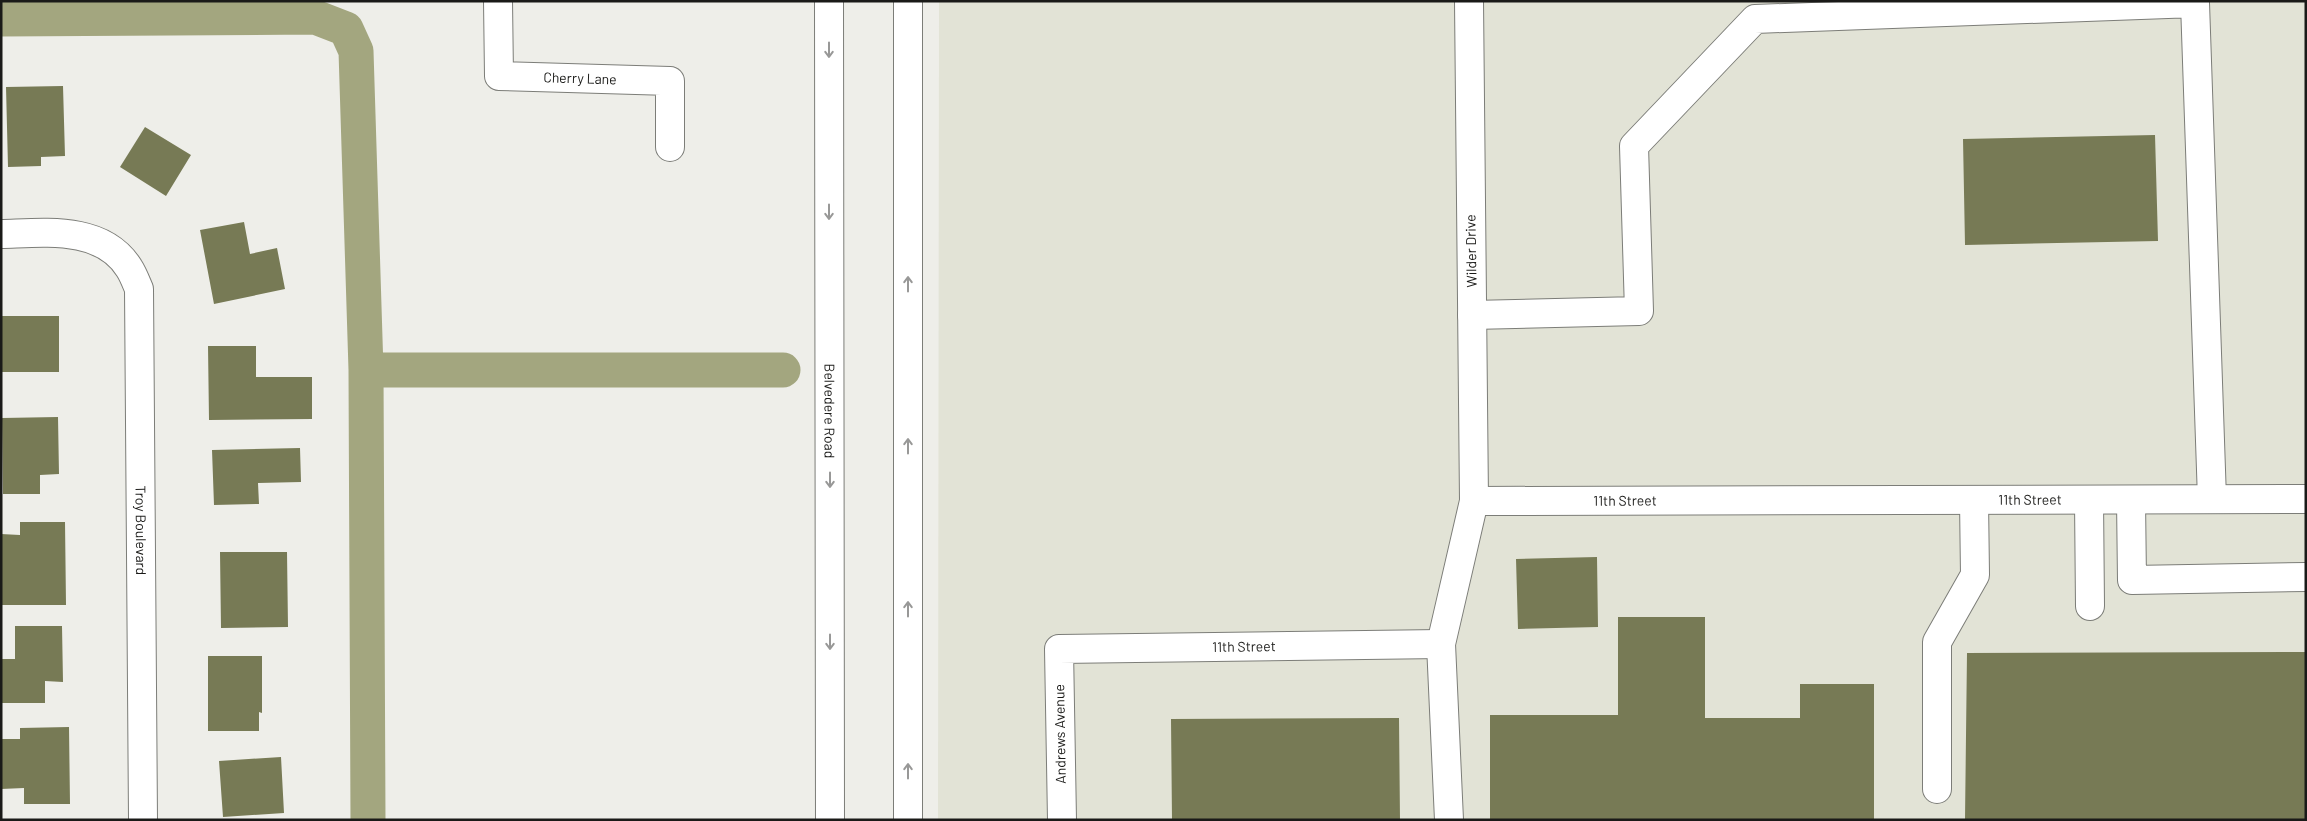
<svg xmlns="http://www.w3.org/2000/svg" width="2307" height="821" font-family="Barlow,sans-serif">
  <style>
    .built { fill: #e2e3d6 }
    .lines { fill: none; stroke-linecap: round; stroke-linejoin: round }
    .canal { stroke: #a3a67f; stroke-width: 35 }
    .building { fill: #777a55 }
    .minor-casing { stroke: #7c7d78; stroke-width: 30 }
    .major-casing { stroke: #7c7d78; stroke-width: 30 }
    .minor { stroke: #fff; stroke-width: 28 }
    .major { stroke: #fff; stroke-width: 28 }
    .oneway { stroke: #989897 }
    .labels { text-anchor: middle; stroke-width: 5; stroke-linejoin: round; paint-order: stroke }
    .street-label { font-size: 14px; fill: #1a1a18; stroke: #fff }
  </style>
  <rect width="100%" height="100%" fill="#eeeee9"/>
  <path class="built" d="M939,1H2306V820H938Z"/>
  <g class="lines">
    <path class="canal" d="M1,19L315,17L346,29L356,51L366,370L368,820
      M366,370H783"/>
  </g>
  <path class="building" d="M63,86L65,156L41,157V166L8,167L6,87Z
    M145,127L191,155L166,196L120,167Z
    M2155,135L2158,241L1965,245L1963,139Z
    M244,222L250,254L277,248L285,289L214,304L200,230Z
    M1,316H59V372H1Z
    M208,346H256V377H312V419L209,420Z
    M58,417L59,474L40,475V494H3L2,418Z
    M300,448L301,482L258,483L259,504L214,505L212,450Z
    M20,522H65L66,605H1V534L20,535Z
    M220,552H287L288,627L221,628Z
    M1597,557L1598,627L1518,629L1516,559Z
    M1618,617H1705V718H1800V684H1874V820H1490V715H1618Z
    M15,626H62L63,682L45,681V703H1V659H15Z
    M2306,652V820H1965L1967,653Z
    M208,656H262V713L259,712V731H208Z
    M1399,718L1400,820H1172L1171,719Z
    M69,727L70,804H24V788L1,789V739H20V728Z
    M281,757L284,813L223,817L219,761Z"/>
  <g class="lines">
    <defs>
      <g id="minor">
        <path id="s1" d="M498,1L499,76L670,81V147"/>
        <path id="s2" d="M1,234C44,233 102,225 129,268C133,274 136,282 139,289L143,820"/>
        <path d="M1472,315L1639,311L1634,146L1755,19L2195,3L2212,499"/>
        <path d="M2089,500L2090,606"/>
        <path d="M2131,500L2132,580L2306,577"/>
        <path id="s3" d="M1474,501L2306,499"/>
        <path d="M1937,789V642L1975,575L1974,500"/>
        <path id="s4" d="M1062,820L1059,649L1441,644"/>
        <path d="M1449,820L1441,644L1474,501L1469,1"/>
      </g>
      <g id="major">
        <path id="s5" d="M829,1L830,820"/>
        <path d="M908,820V1"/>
      </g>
    </defs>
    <use href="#minor" class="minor-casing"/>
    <use href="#major" class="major-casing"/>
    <use href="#minor" class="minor"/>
    <use href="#major" class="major"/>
  </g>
  <defs><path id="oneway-shaft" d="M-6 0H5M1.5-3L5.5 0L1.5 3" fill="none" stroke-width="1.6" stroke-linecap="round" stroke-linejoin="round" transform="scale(1.25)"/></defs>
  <g class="oneway">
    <use href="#oneway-shaft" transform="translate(829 50) rotate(90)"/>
    <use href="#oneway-shaft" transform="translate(829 212) rotate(90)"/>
    <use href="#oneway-shaft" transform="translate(908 284) rotate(-90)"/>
    <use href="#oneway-shaft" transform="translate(908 446) rotate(-90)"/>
    <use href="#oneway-shaft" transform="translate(830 480) rotate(90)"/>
    <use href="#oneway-shaft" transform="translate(908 609) rotate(-90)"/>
    <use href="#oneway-shaft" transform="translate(830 642) rotate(90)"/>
    <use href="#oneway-shaft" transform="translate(908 771) rotate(-90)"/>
  </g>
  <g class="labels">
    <g class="street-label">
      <text dy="5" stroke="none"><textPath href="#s1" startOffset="156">Cherry Lane</textPath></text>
      <text transform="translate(1471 251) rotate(-91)" y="5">Wilder Drive</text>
      <text dy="5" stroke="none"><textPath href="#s5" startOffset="410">Belvedere Road</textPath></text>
      <text dy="5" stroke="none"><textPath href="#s3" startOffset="151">11th Street</textPath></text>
      <text dy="5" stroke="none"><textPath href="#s3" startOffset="556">11th Street</textPath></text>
      <text dy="5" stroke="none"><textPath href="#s2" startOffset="404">Troy Boulevard</textPath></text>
      <text dy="5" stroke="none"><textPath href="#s4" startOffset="356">11th Street</textPath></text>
      <text transform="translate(1060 734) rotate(-91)" y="5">Andrews Avenue</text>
    </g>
  </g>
  <rect width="2307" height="821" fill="none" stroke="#1a1a18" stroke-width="5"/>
</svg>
